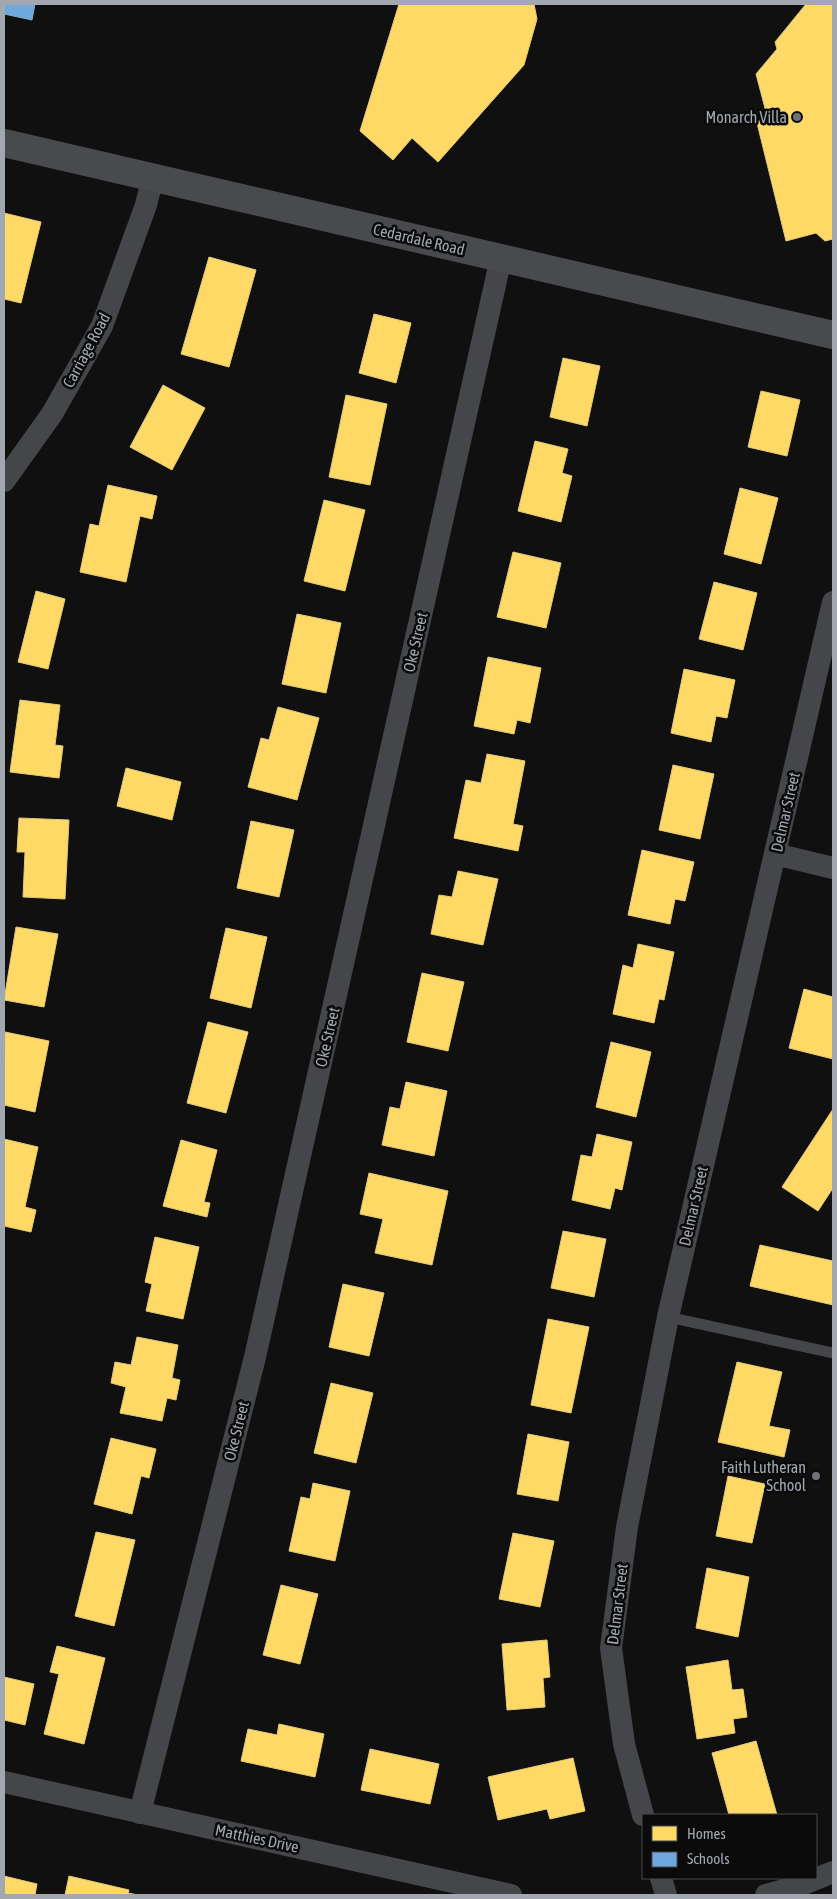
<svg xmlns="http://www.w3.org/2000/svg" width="837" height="1899" font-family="'Asap Condensed',sans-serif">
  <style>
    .homes { fill: #ffd966; stroke: #e3ca7c }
    .schools { fill: #6fa8dc; stroke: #7ea8cf }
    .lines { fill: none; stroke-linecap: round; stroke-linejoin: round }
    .lane { stroke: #444649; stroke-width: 11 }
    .street { stroke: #444649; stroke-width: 22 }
    .secondary { stroke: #484a4d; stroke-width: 28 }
    .poi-dot { fill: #6f7278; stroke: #0b0b0c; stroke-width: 2 }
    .labels { text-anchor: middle; stroke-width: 5; stroke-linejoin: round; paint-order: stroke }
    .poi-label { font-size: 16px; fill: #a2a7b0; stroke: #0b0b0c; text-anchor: end }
    .street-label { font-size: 16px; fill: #a2a7b0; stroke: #0b0b0c }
  </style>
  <rect width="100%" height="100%" fill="#101010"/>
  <path class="homes" d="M399,4H534L537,19L524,65L438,162L412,138L393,160L360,131Z
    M806,4H833V239L825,241L816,233L786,241L757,123L766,112L756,74L777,49L775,42Z
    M4,213L41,222L21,303L4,299Z
    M209,257L256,270L229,367L181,354Z
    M374,314L411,323L396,383L359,373Z
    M563,358L600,366L587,426L550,417Z
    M163,385L205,408L172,470L130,447Z
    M761,391L800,400L787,456L748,447Z
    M346,395L387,404L370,485L329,477Z
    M535,441L568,449L562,473L572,476L561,522L518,511Z
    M108,485L157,496L152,519L140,516L126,582L80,572L90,524L99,526Z
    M740,488L778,498L761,564L724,554Z
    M324,500L365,510L345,591L304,581Z
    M513,552L561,563L546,628L497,617Z
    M714,582L757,593L743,650L699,639Z
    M36,591L65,599L48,669L18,662Z
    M297,614L341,623L326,693L282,684Z
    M488,657L541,668L530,723L517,720L514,734L474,726Z
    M684,669L735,680L727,718L716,716L711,742L671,733Z
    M20,700L60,705L55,745L63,746L59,778L10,772Z
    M278,707L319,718L297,800L248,787L261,738L269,740Z
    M487,754L525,761L513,824L523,826L518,851L454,838L466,780L481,783Z
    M673,765L714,774L700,839L659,830Z
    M126,768L181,782L172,820L117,806Z
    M19,818L69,820L65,899L23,897L25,852H17Z
    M251,821L294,830L279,897L237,888Z
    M642,850L694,862L685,901L675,899L670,924L628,915Z
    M458,871L498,879L483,945L431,934L439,895L452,897Z
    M16,927L58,934L44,1007L4,1000Z
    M226,928L267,937L251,1008L210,998Z
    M638,944L674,952L664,1000L659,999L654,1023L613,1014L623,965L633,968Z
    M422,973L464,982L448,1051L407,1042Z
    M804,989L833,997V1059L789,1048Z
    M208,1022L248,1032L226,1113L187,1103Z
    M5,1032L49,1041L35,1112L4,1105Z
    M611,1042L651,1052L636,1117L596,1107Z
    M406,1082L447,1091L434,1156L382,1145L390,1107L400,1109Z
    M833,1109V1188L818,1211L782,1187Z
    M597,1134L632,1142L622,1190L615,1188L610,1209L572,1200L581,1155L592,1157Z
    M4,1139L38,1147L25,1207L36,1210L31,1232L4,1226Z
    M181,1140L217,1150L204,1202L210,1203L207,1217L163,1206Z
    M369,1173L448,1191L432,1265L375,1253L383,1219L360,1214Z
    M563,1231L606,1239L594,1297L551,1288Z
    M155,1237L199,1247L183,1319L146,1311L152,1284L145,1282Z
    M760,1245L833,1261V1305L750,1286Z
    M343,1284L384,1293L369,1356L329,1347Z
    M548,1319L589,1327L571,1413L531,1405Z
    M137,1337L178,1345L172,1378L180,1380L176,1400L167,1398L162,1421L120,1413L126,1387L111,1383L115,1362L131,1365Z
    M737,1362L782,1372L769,1426L790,1430L784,1457L718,1442Z
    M331,1383L373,1393L356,1463L314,1453Z
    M528,1434L569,1442L558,1501L517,1494Z
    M111,1438L156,1449L149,1478L141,1476L132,1514L94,1504Z
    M728,1476L765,1484L752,1543L716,1536Z
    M313,1483L350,1491L335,1561L289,1551L301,1497L310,1499Z
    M96,1532L135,1540L114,1626L75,1616Z
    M513,1533L554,1541L540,1607L499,1599Z
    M707,1568L749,1577L738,1637L696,1628Z
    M281,1585L318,1594L300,1664L263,1655Z
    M547,1640L550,1677L543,1678L545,1707L507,1710L502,1644Z
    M57,1646L105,1658L84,1744L44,1734L59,1674L50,1672Z
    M728,1660L732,1690L743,1689L747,1717L733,1719L735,1733L697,1739L686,1667Z
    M4,1677L34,1684L25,1725L4,1720Z
    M279,1724L324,1734L315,1777L241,1761L248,1729L277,1735Z
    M756,1741L777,1815H729L712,1753Z
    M370,1749L439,1764L430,1804L361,1790Z
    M573,1758L585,1811L550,1819L547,1809L498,1820L488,1777Z
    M4,1876L37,1884L35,1895H4Z
    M69,1876L129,1890L128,1893L138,1895H65Z"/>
  <path class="schools" d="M4,4H35L32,20L4,14Z"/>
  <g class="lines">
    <path class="lane" d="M668,1317L833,1353"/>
    <path class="street" d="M4,481L52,414L102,326L146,205L153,177
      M775,854L833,868
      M4,1782L511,1895
      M140,1813L255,1357L501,258
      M643,1815L624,1744L611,1648L627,1527L668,1317L833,602
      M661,1878L666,1895
      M766,1895L796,1887L833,1872"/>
    <path class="secondary" d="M4,143L833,335"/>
  </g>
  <g class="poi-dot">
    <circle cx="797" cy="117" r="5"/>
    <circle cx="816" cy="1476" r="5"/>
  </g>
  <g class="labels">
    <g class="poi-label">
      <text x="787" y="123">Monarch Villa</text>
      <text x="806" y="1473">Faith Lutheran<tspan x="806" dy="18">School</tspan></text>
    </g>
    <g class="street-label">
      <text transform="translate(419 239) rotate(13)" y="6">Cedardale Road</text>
      <text transform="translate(86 350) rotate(-62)" y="6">Carriage Road</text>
      <text transform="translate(415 642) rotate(-77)" y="6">Oke Street</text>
      <text transform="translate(785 812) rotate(-77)" y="6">Delmar Street</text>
      <text transform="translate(327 1037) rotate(-77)" y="6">Oke Street</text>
      <text transform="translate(693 1206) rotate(-77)" y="6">Delmar Street</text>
      <text transform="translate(236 1431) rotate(-76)" y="6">Oke Street</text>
      <text transform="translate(617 1604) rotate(-83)" y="6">Delmar Street</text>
      <text transform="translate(257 1838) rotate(12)" y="6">Matthies Drive</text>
    </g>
  </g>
  <rect width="837" height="1899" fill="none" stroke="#a2a7b0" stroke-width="10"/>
  <rect x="642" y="1814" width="175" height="65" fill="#0b0b0c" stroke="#47494e"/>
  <rect x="652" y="1826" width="25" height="15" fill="#ffd966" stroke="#47494e"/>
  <text x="687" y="1839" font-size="15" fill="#a2a7b0">Homes</text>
  <rect x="652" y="1852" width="25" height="15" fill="#6fa8dc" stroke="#47494e"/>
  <text x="687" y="1864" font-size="15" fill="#a2a7b0">Schools</text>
</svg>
